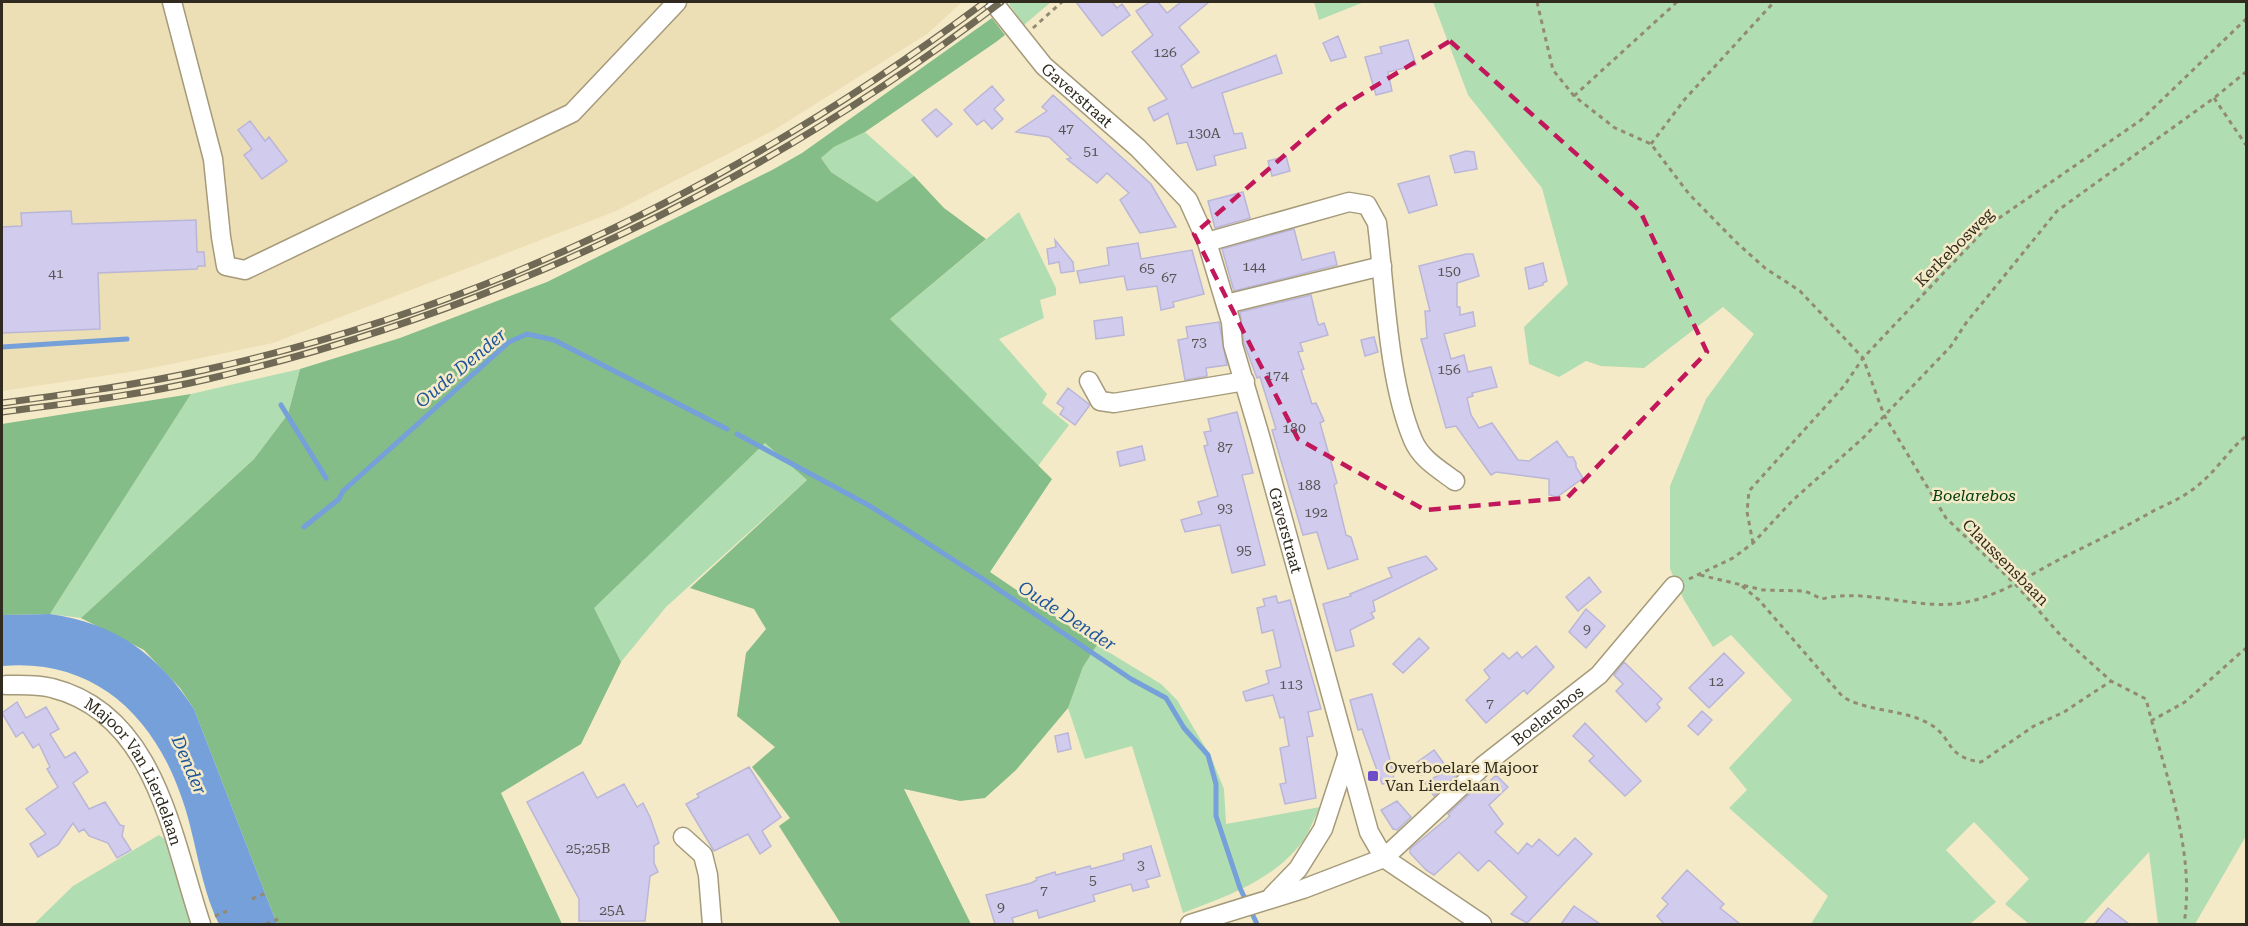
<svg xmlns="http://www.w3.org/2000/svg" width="2248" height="926" font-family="'Roboto Serif',serif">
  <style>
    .built { fill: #ecdeb5 }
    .green { fill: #b1ddb2 }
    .forest { fill: #84bd87 }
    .water { fill: #75a0d9 }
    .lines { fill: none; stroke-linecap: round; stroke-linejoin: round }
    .stream { stroke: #75a0d9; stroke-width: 5 }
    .building { fill: #d1ccee; stroke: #bab6d7; stroke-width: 1.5 }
    .minor-casing { stroke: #a59a7a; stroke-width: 21 }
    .path { stroke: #928a72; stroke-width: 3; stroke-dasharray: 4.5 4.5; stroke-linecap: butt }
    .minor { stroke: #fff; stroke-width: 18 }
    .rail-casing { stroke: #706955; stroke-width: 7 }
    .rail { stroke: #f5eac7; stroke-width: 4.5; stroke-dasharray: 14; stroke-linecap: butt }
    .marked { fill: none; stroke: #c2185b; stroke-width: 4.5; stroke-dasharray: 12 8; stroke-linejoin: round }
    .poi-dot { fill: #6c4ec8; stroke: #f5eac7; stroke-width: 2 }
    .labels { text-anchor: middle; stroke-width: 5; stroke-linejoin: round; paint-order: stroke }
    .number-label { font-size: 14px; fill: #585352 }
    .street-label { font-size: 16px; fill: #302b1e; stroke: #f5eac7 }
    .park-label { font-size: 16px; font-style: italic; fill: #00400c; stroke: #f5eac7 }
    .poi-label { font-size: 16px; fill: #302b1e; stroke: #f5eac7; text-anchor: start }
    .water-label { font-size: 18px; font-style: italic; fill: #1d569b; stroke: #f5eac7 }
  </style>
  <rect width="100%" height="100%" fill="#f5eac7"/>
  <path class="built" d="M2,2H962L927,34L774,130L616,211L273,343L142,370L2,391Z"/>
  <path class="green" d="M1012,2H1051L1024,25L1009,4Z
    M1314,2H1364L1319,20Z
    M1433,2H2246V836L2195,924H2158L2149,852L2083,924H2029L2005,904L2029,879L1974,822L1946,850L1996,902L1970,924H1811L1828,896L1729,808L1747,790L1729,768L1792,700L1731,635L1713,647L1684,600L1670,569V486L1706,399L1754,334L1723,307L1644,368L1601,366L1586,361L1559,377L1529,364L1524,327L1568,284L1542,188L1468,95Z
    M865,132L914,176L877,202L831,172L821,158L834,147Z
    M1019,212L1056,288V295L1040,300L1044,318L999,339L1047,394L1042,403L1069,425L1038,466L890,319Z
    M300,369L288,414L254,459L81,618L50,614L191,394Z
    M765,443L807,480L666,607L621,662L593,608Z
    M1097,645L1161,684L1177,700L1211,757L1224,789L1226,824L1320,807C1314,818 1310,831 1303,841C1273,881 1227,896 1183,913L1132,746L1085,759L1068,708L1083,667Z
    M159,835L168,842L195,924H34L73,886Z"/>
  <path class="forest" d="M992,18L1005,35L996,42L865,132L834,147L821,158L831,172L877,202L914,176L944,208L986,239L890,319L1052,479L990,572L1097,645L1083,667L1068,708L1016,770L985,798L960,801L904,789L971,924H841L779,826L790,818L752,767L775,747L737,716L746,653L766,629L754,609L690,588L807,480L765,443L594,608L621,662L581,744L501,793L562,924H277L194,709L180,688L144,650L81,618L254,459L288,414L300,369L400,338L547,282L774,169L802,153Z
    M191,394L50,614L2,615V424Z"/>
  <path class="water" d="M50,614C115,623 158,654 194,709L277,924H219C199,884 196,835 180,793C151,712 91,658 2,666V615Z"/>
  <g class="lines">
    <path class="stream" d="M2,347L127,339
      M281,405L326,478
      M737,434L870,506L986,581L1131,679L1166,698L1184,728L1208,755L1216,784V816L1240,888L1257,924
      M304,527L339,499L343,491L509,342L527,334L554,340L727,429"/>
  </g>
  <path class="building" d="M1076,2H1112L1117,8L1122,4L1130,15L1102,36Z
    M1150,2H1158L1167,13L1181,2H1209L1179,27L1199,52L1181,66L1192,88L1276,55L1282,73L1222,93L1234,134L1242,133L1246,148L1214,156L1216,165L1197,170L1187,142L1177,144L1168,113L1154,121L1148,108L1167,99L1132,52L1153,35L1136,11Z
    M1338,36L1346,57L1331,61L1323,43Z
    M1408,40L1416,65L1388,72L1392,91L1376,95L1365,57L1382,53L1380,47Z
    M992,86L1004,100L994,109L1003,119L992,129L984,120L977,125L964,110Z
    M1053,95L1151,184L1176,227L1140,233L1120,200L1129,193L1107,173L1097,183L1067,159L1071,158L1049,137L1016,132L1047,111L1042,107Z
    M936,109L952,124L937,137L922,120Z
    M250,121L265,141L269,137L287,161L262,179L244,155L252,149L238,130Z
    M1466,151L1474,152L1477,169L1455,173L1450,156Z
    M1286,156L1290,171L1272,176L1268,161Z
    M1429,176L1437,205L1409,213L1398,184Z
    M1243,192L1250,218L1215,228L1208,201Z
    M71,211L72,224L196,220L197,252H204L205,266H198L197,269L98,273L100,329L2,333V227L22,226L21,213Z
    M1294,229L1302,260L1334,252L1337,265L1234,291L1222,249Z
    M1055,240L1073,262L1074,271L1061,273L1059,262L1049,264L1047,249L1056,247Z
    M1138,243L1141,259L1192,250L1204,294L1173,302L1174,307L1161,310L1157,286L1127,290L1124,276L1080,283L1077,271L1109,265L1107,248Z
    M1466,254H1473L1479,276L1457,283V307H1460V315L1473,312L1475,326L1444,334L1451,359L1464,355L1468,372L1491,367L1497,387L1472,393L1473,396L1467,398L1471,415L1479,428L1492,423L1518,460L1529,461L1557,441L1568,457H1573L1576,463V467L1583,478L1557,497L1549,495V479L1496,472L1491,475L1456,426L1446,428L1421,339L1427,338L1425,311H1430L1419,266Z
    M1543,263L1547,281L1543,283V285L1529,289L1525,268Z
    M1311,295L1317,321L1319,325L1324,323L1328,335L1300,343L1303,351L1298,352L1304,369L1301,370L1312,404L1316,403L1324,421L1320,423L1337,483L1334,485L1346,535L1351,537L1358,559L1328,569L1317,532L1303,535L1272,430L1276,429L1260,377L1257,378L1244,343L1240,312Z
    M1122,317L1124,335L1096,339L1094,321Z
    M1219,322L1227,365L1206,368L1207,376L1185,380L1178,340L1188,338L1186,327Z
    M1374,337L1378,352L1365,356L1361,340Z
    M1068,388L1090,405L1075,425L1060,414L1064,408L1057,403Z
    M1237,412L1253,473L1242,475L1265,565L1232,573L1220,525L1185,532L1181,520L1202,514L1198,502L1218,496L1204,446L1208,445L1204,432L1211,431L1208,419Z
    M1142,446L1145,460L1120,466L1117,452Z
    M1426,556L1437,569L1373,601L1375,611L1371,613L1374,618L1350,630L1354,646L1336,651L1323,604L1351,596L1350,594L1392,577L1388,568Z
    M1589,577L1601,592L1578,611L1566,597Z
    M1276,596L1278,603L1290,600L1321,709L1308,712L1313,736L1307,737L1316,798L1285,804L1280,784L1286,783L1280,748L1289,746L1284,717L1280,718L1273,695L1246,701L1243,692L1269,683L1266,671L1281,667L1273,630L1262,633L1257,608L1265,606L1263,599Z
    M1586,609L1605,626L1586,648L1569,632Z
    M1419,638L1429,648L1403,673L1393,664Z
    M1536,646L1554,667L1527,694L1524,690L1486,723L1466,700L1490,678L1484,670L1503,653L1509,659L1517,652L1522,658Z
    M1724,653L1744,673L1709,708L1689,688Z
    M1624,662L1662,699L1657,704L1660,708L1646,722L1616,691L1623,684L1614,675Z
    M1372,694L1393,771L1394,782L1382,784L1362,729L1358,730L1350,700Z
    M17,702L26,718L46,707L59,729L50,734L65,758L75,752L88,772L73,783L89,809L105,802L120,825L124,826L122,836L131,850L117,858L108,843L89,836L84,829L79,832L73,823L58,845L38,857L30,844L46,834L26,809L58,787L47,769L50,767L39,744L33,748L23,732L16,737L2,713Z
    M1702,711L1712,720L1698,735L1688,726Z
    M1585,723L1641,781L1625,796L1589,761L1594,756L1573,736Z
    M1068,733L1071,749L1058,752L1055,736Z
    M1434,750L1448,769L1421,775L1416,763Z
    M1456,765L1461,771L1434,796L1425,783Z
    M749,767L781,817L762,831L771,846L760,854L748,834L714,851L686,804L699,797L697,794Z
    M583,772L597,798L624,784L637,807L643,803L650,817L659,843L654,846V863L658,872L650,876L645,921H579V899L527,802Z
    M1496,775L1508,787L1489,805L1503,824L1495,832L1518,854L1527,843L1532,847L1539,839L1558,856L1575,838L1592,854L1527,923L1511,914L1527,897L1489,860L1478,871L1459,852L1434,875L1426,870L1410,853V849L1450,816L1448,814L1476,788L1485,780L1488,783Z
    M1397,801L1411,817L1397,830L1393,829L1381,810Z
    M1151,846L1160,876L1146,880L1149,887L1133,891L1131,884L1093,895L1095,901L1039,918L1037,910L1012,918L1014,924H995L986,895L1031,883L1037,880L1036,878L1055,872L1056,875L1090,866L1091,869L1124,860L1123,854Z
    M1687,870L1724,904L1720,908L1740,924H1664L1657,916L1668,904L1662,898Z
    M1574,906L1600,924H1561Z
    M2108,908L2129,924H2095Z"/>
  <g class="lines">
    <defs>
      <g id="minor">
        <path d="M172,2L213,159L221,237L226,266L245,270L572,113L677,2"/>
        <path id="s1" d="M993,2L1044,66L1138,148L1188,200L1207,242L1231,322L1233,345L1260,436L1369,832L1384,858L1482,924"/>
        <path d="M1207,242L1349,202L1367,205L1377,223C1385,288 1388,381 1413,440C1421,459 1439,469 1455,481"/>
        <path d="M1226,304L1382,266"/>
        <path d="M1089,381L1100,401L1114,403L1245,381"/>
        <path id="s2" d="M6,685C21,685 38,684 52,688C156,714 172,838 201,924"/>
        <path d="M683,837L703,855L708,875L712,924"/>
        <path d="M1272,896L1298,869L1323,829L1347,756"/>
        <path id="s3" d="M1190,924L1303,889L1384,858L1484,765L1599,675L1674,586"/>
      </g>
    </defs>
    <use href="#minor" class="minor-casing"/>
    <path class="path" d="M1537,2L1553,70L1574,96L1615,128L1651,144L1689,194L1736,242L1765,268L1800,291L1863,358L1884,415L1946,518L2016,585L2063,638L2111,681L2146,699C2164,772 2196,850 2184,924
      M1033,28L1062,2
      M1574,96L1677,2
      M2214,98L2246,145
      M1651,144L1685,99L1774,2
      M1753,543L1747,512L1749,491L1844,386L1863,358L1989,225L2141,120L2246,19
      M1700,575L1763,590L1805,591L1822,599C1867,587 1920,612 1967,602C2005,594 2035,571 2070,554C2099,540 2127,526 2155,510C2172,502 2188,495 2202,482C2218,468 2230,449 2246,436
      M1689,579L1733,558L1753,543L1793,500L1862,439L1951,346L1966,323L2057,211L2214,98L2246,72
      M1742,586L1759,600L1843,697C1869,712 1902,709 1928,723C1954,737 1944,757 1981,762L2034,726L2064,712L2111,681
      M2151,721L2185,702L2246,648
      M252,899L266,893
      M215,916L227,911
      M266,924L278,919"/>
    <use href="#minor" class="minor"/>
    <defs>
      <path id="rail" d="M2,403C69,394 137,385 204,370C490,307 752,176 985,2
        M2,412C71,403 140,395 208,379C497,312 765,182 1001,2"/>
    </defs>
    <use href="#rail" class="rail-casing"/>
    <use href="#rail" class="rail"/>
  </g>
  <path class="marked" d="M1450,41L1640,211L1707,352L1567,498L1425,510L1298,439L1194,234L1339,108Z"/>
  <rect class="poi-dot" x="1367" y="770" width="12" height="12" rx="3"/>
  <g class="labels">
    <g class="number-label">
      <text x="1165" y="57">126</text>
      <text x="1066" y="133">47</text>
      <text x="1204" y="138">130A</text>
      <text x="1091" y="156">51</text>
      <text x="1254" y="271">144</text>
      <text x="1147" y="273">65</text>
      <text x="1449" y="276">150</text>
      <text x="56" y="278">41</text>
      <text x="1169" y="282">67</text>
      <text x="1199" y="347">73</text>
      <text x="1449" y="374">156</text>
      <text x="1277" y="380">174</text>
      <text x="1294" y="433">180</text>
      <text x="1225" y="452">87</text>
      <text x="1309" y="490">188</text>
      <text x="1225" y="513">93</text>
      <text x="1316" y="517">192</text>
      <text x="1244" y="555">95</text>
      <text x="1587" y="634">9</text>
      <text x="1716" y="686">12</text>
      <text x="1291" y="689">113</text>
      <text x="1490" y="708">7</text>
      <text x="588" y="853">25;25B</text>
      <text x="1141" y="870">3</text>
      <text x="1093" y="885">5</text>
      <text x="1044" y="895">7</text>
      <text x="1001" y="912">9</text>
      <text x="612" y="915">25A</text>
    </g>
    <g class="street-label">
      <text dy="6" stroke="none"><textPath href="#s1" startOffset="126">Gaverstraat</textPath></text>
      <text transform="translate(1954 247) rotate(-45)" y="6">Kerkebosweg</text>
      <text dy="6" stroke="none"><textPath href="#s1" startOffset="624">Gaverstraat</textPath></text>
      <text transform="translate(2006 562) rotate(45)" y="6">Claussensbaan</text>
      <text dy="6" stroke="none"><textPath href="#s3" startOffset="422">Boelarebos</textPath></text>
      <text dy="6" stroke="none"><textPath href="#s2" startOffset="170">Majoor Van Lierdelaan</textPath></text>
    </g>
    <g class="park-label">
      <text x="1974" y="501">Boelarebos</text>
    </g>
    <g class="poi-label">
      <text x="1385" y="773">Overboelare Majoor<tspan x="1385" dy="18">Van Lierdelaan</tspan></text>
    </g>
    <g class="water-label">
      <text transform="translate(461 368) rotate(-40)" y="6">Oude Dender</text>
      <text transform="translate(1067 616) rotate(33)" y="6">Oude Dender</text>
      <text transform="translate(189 765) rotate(67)" y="6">Dender</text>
    </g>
  </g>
  <rect width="2248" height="926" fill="none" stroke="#302b1e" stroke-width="6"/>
</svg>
